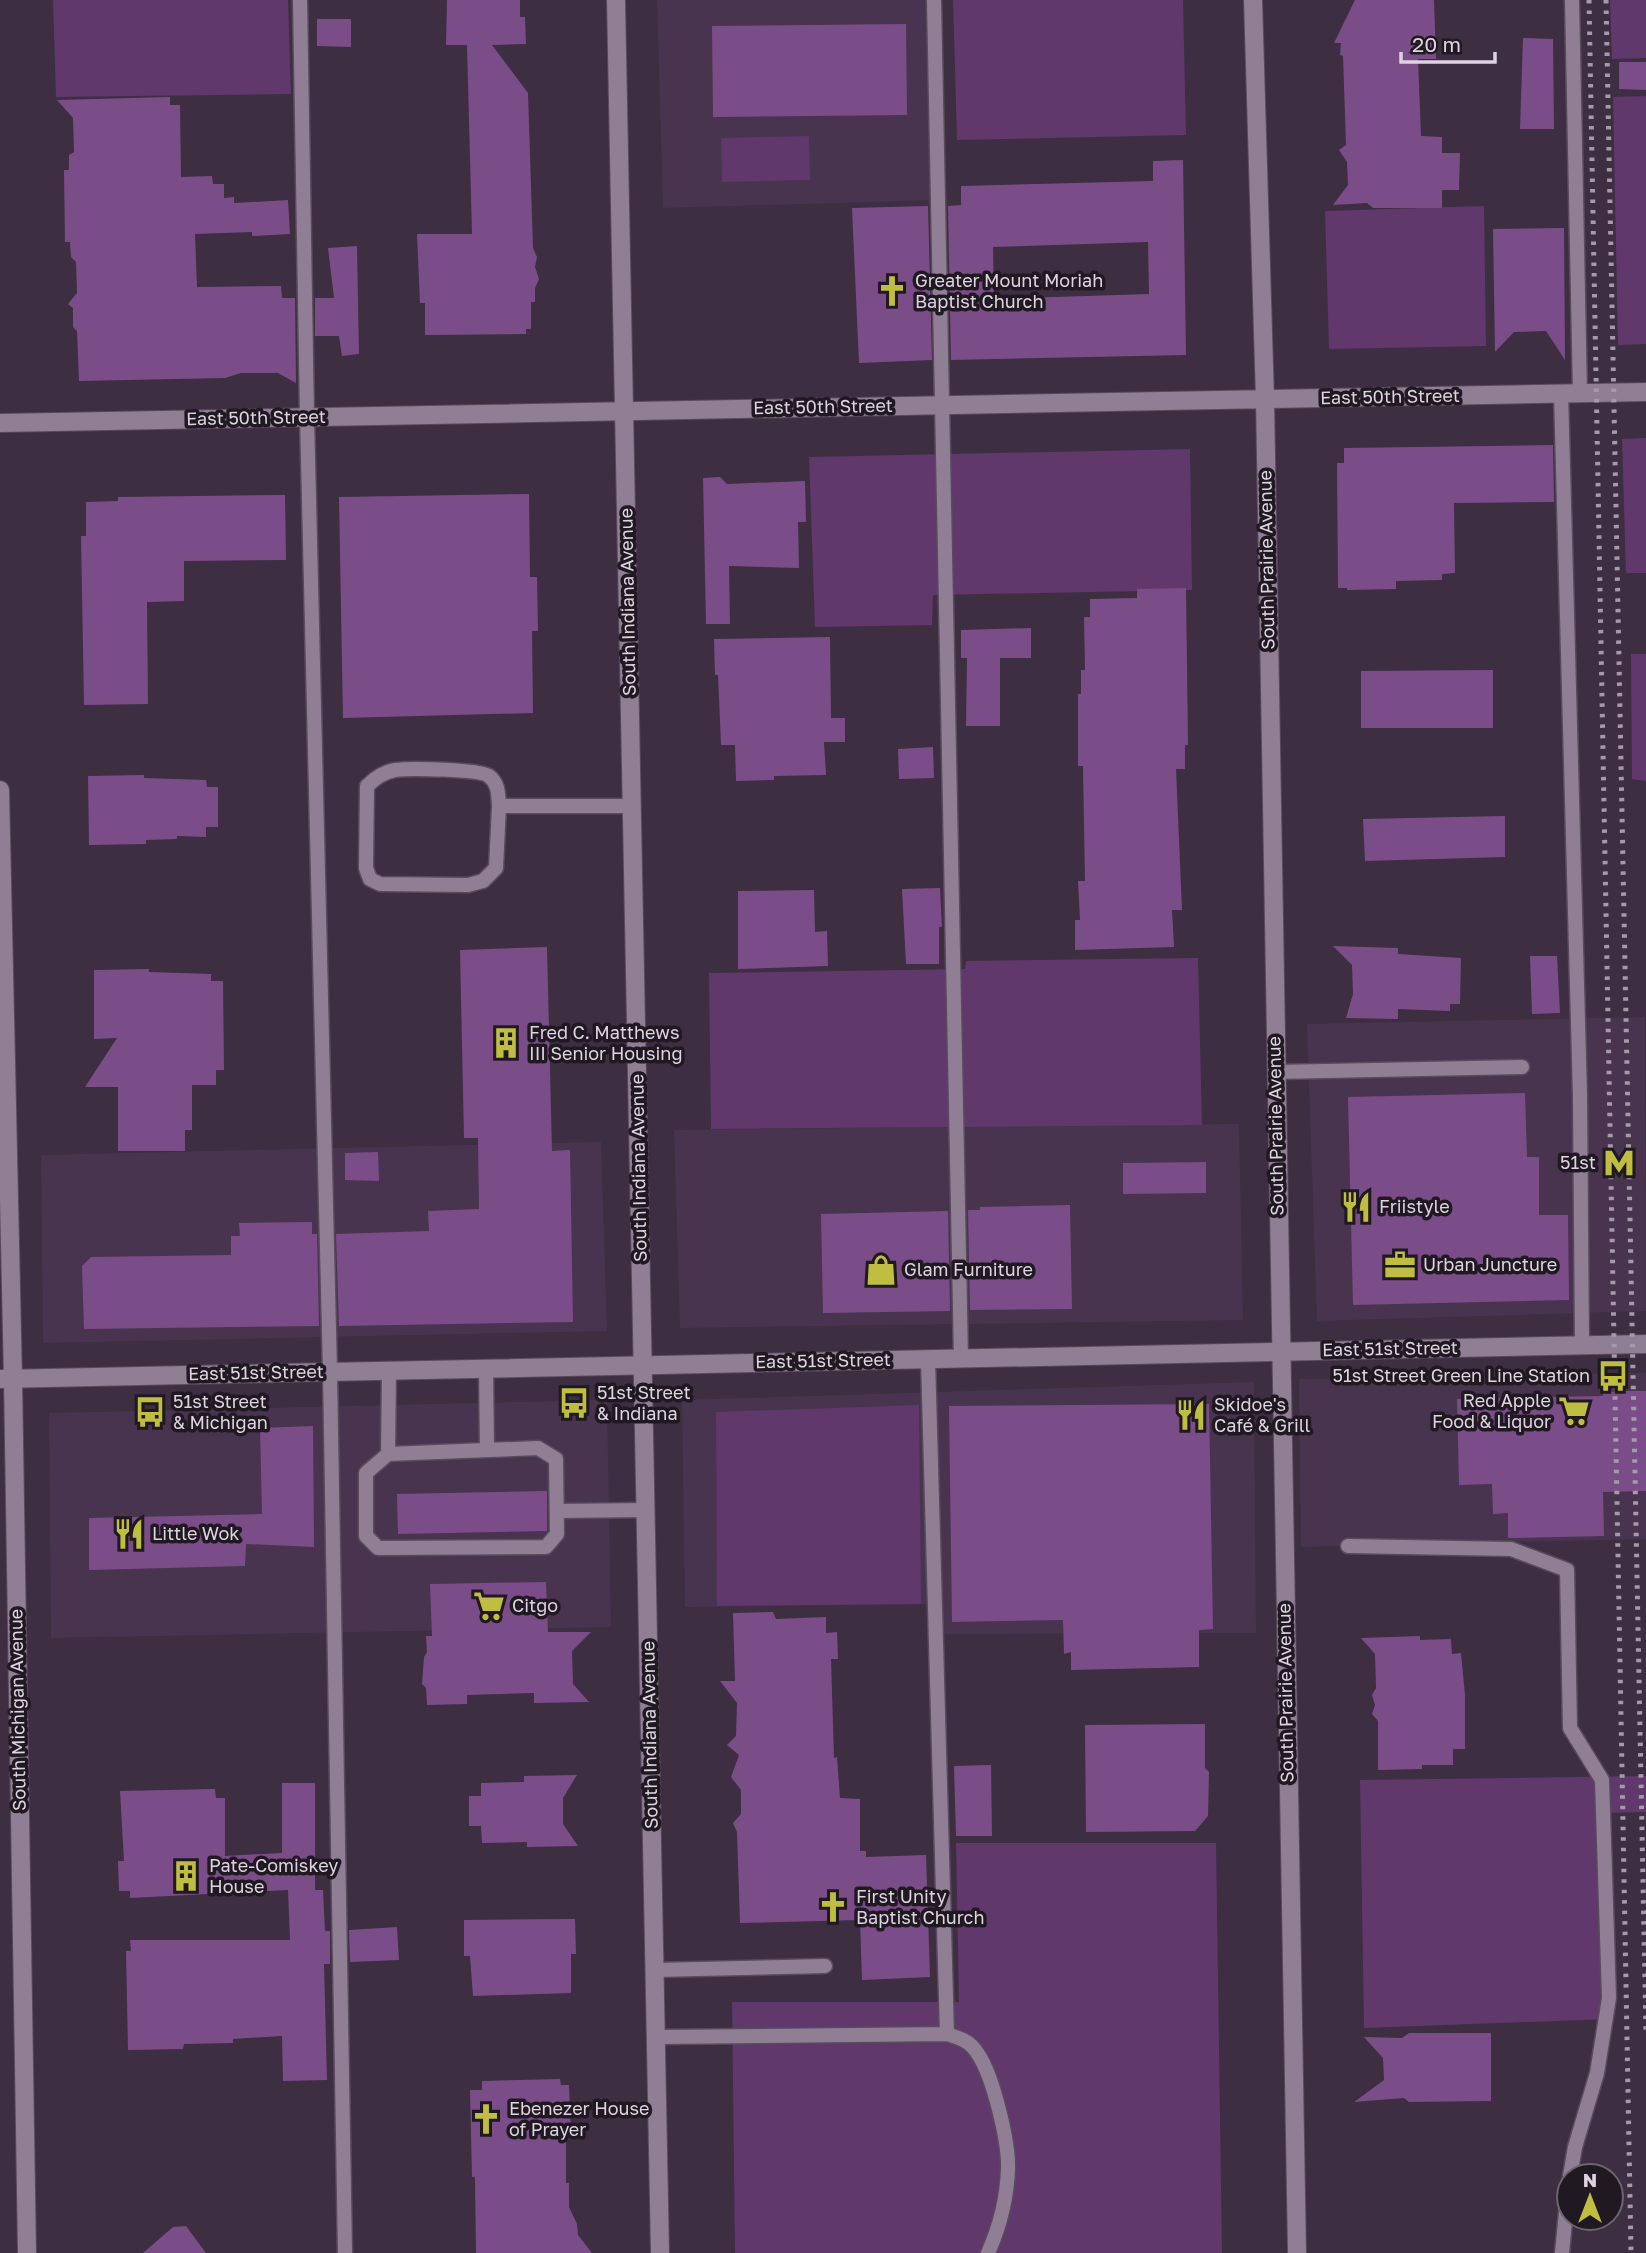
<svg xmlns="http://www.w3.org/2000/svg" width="1646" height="2253" font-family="'Golos Text',sans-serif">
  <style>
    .built { fill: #48344e }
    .green { fill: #60386c }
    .building { fill: #7b4d88; fill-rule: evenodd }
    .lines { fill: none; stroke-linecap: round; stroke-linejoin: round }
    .service-casing { stroke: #584b5c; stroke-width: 17 }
    .minor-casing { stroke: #584b5c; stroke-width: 20 }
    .tertiary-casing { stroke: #584b5c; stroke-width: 20 }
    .secondary-casing { stroke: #584b5c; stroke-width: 20 }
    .service { stroke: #907e95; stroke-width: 14 }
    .minor { stroke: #907e95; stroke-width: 18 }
    .tertiary { stroke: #907e95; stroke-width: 18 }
    .secondary { stroke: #907e95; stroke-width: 18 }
    .rail { stroke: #a59aa9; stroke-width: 5; stroke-dasharray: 3.5 7; stroke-linecap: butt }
    .labels { text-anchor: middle; stroke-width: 7; stroke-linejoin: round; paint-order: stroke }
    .poi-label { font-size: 18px; fill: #ded4e1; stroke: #201922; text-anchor: start }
    .street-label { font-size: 18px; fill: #ded4e1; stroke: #201922 }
  </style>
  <rect width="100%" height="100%" fill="#3d2e42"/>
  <path class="built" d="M657,0H934L939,200L663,208Z
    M1645,1017L1646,1311L1317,1321L1307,1024Z
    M1239,1124L1243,1320L680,1328L674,1130Z
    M601,1142L607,1331L43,1343L41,1155Z
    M1646,1373V1539L1301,1547L1299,1379Z
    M1254,1382L1256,1633L936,1634L935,1604L685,1607L682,1400Z
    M607,1400L611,1627L51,1638L49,1413Z"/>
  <path class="green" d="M53,0H288L291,94L56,97Z
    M953,0H1183L1186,135L957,140Z
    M1610,0H1646V58L1612,59Z
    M1646,96V344L1618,345L1613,97Z
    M809,136L810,180L722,182L721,138Z
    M1484,206L1486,346L1329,349L1325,211Z
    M1646,438V573H1626L1622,439Z
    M1190,449L1192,590L933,595L932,625L815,627L809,457Z
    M1631,654H1646V781L1632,779Z
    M1198,958L1202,1125L711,1129L709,973L965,969L966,961Z
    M919,1405L921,1604L717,1606L716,1412Z
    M1646,1776V1812L1604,1813L1611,2019L1364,2028L1360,1780Z
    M956,1843H1216L1222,2253H735L732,2002H959Z"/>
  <path class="building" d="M447,0H520V17H525L526,44L492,45L528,93L533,248L537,257L535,267L539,279L535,288V302H531V329H526V334L425,335V303H420L417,234H472L467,45H446Z
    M1355,0H1434L1436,59H1418L1421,136L1442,137V153H1460L1459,190H1442V208H1373L1367,203L1333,205L1348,185L1347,162L1339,150L1346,145L1343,56L1340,55L1341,43H1334Z
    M317,19H351V47L317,46Z
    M906,24L907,115L713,117L712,26Z
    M1523,38L1553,39L1554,129H1520Z
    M1619,62H1646V90L1619,89Z
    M170,97V105H180L181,177L212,176L213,184H224V198L234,197V203L288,200L290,234L252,236V232L195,234L197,287L281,286L282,298H295L296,383L278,373H241L225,378L79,381L77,331L73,327V308L68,304L77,293L76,262L71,257L70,242H65L64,170H69V155L74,152L73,118L57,100Z
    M1183,160L1186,355L951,360L948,206L961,205V186L1153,181V161ZM1148,242L1149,294L994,299L993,247Z
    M928,206L932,360L859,363L852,208Z
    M1564,228L1565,360L1546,331L1514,332L1495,352L1493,229Z
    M357,246L359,354L342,356L339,336H315V298H334L328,248Z
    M1553,445L1554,502L1454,503L1455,573L1442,574V580L1396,581V589L1347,590V588H1338L1337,463H1344V448Z
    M720,477L727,484L805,481L806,522H798L799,568L729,566L730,624H706L703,478Z
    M529,494L530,577H537L538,631H532L533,713L343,718L339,497Z
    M285,495L286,560L184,561V601L147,602L148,704L84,705L81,536H86V502L118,501V497Z
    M1186,588L1188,745H1185V769H1176L1182,910H1172L1174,947L1075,950V920H1080L1078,881H1085L1083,766H1078V694H1081V670H1085L1084,617H1090V599L1137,598V589Z
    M1031,628V658H1000V726H966L967,658H961V630Z
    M830,637L831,718H845V742H824L826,775L774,776V780L736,781L735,745H721L718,675H715L714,639Z
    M1493,670V728H1361V671Z
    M933,747L934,778L899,779L898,749Z
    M144,775V778L206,780L207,787H218V827H206V837L177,836V839L146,840V844L89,845L88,776Z
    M1505,816V857L1365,861L1363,819Z
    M940,888L942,927H939V964H906L902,889Z
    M814,890L815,932L827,931L828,966L738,969V891Z
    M1333,946L1398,948V954L1461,958L1460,1004H1450V1011L1398,1009V1019L1346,1018L1353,994L1352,965Z
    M547,947L552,1151L570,1150L573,1322L339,1326L336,1234L429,1231L428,1211L479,1209L478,1138H464L460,950Z
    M1530,956H1557L1560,1013L1532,1014Z
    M149,969V972L211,974V981H223L224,1070H216V1085H192V1130H185V1151H118V1087H85L117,1038L94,1039V970Z
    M1525,1093L1527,1157H1539V1215H1568L1569,1300L1353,1305L1348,1097Z
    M378,1152L379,1181L345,1180V1153Z
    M1206,1162V1193L1123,1194V1163Z
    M1070,1205L1072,1309L970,1310L968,1210H980V1207Z
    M948,1211L950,1311L823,1313L821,1214Z
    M312,1222V1234H317L319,1326L84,1329L82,1266L91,1257L231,1255V1236H240L239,1223Z
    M1626,1391H1646V1491L1603,1492L1604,1536L1508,1538V1513L1493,1514L1492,1484L1459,1485L1457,1399L1603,1396V1392Z
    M1209,1404L1213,1629L1199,1630V1667L1071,1670V1652L1064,1654L1063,1620L952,1622L949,1406Z
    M313,1426L314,1547L246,1544L245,1566L89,1570V1518L262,1514L260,1428Z
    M547,1491V1531L398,1534L397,1494Z
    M546,1582L548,1632H591L572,1651L573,1684L589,1702L534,1703V1693L467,1695V1704L427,1705L426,1688L422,1684L424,1657L427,1652L426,1636H432L430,1584Z
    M773,1612L776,1619L826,1617V1633L837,1632L838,1659H831L834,1758L837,1757L840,1798L860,1799V1851H866V1857L926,1855L930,1977L862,1980L860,1920L740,1923L737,1832L733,1823L741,1814V1790L731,1777L739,1755L727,1745L736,1736L737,1703L720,1681H735L733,1613Z
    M1420,1636V1640L1451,1639L1452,1654L1461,1653L1465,1695V1749H1453V1765H1422V1769L1378,1770V1721L1372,1714L1375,1705L1372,1695L1376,1688L1375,1654L1361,1638Z
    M1205,1724V1768L1209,1772L1208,1816L1195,1831L1086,1832L1085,1725Z
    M991,1765L992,1836H956L954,1766Z
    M577,1775L563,1798V1824L578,1846L527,1847V1842L482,1843L481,1826H469V1796H481V1783L524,1782V1776Z
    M282,1783H315V1890H323L325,1931H330V1964H324L327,2080L283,2081L282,2036L233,2039V2043L184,2044L183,2049L128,2050L126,1951H131L130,1940H290L288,1890L130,1898V1891H119L118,1861H124L120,1791L215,1789L216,1798H225V1856L282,1853Z
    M575,1919L576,1954H571V1993L473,1996L470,1956H464V1920Z
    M397,1927L399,1960L350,1962L349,1930Z
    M1409,2033H1491V2101L1409,2102L1404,2098L1354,2102L1384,2080L1383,2058L1364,2037L1402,2038Z
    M560,2079L561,2085H569L571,2134H566V2183H569V2207L577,2224L578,2235L592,2253H476L475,2177H472L470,2090H482V2081Z
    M186,2226L206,2253H143L173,2227Z"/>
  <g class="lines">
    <defs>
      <path id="service" d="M300,0L307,417L330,1372L345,2253
        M934,0L961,1358
        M1572,0L1580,393
        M1561,393L1580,1096L1582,1345
        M499,806L496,868L483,881L468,885L380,884L370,879L366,868L367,786C375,778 383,772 395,770C409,768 479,769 489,776C499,784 498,794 499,806H632
        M1276,1072L1522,1067
        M928,1359L947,2034
        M486,1368L487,1450
        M388,1454L538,1448L556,1459L557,1534L546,1547L378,1548L366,1536V1473L388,1454L389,1370
        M557,1511L646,1510
        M1348,1546L1511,1549L1567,1570L1570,1728L1602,1780L1609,1998L1597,2073L1575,2147L1570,2176
        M655,1970L825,1966
        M656,2037L947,2034C960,2038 970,2041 978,2054C993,2076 1009,2142 1008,2169C1007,2198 1000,2226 988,2253
        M1562,2253L1569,2181"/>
      <path id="minor" d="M1253,0L1265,399L1297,2253
        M0,423L1646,392"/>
      <path id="tertiary" d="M616,0L660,2253
        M0,790L13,1379L27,2253"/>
      <path id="secondary" d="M0,1379L1646,1344"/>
    </defs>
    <use href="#service" class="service-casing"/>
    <use href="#minor" class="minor-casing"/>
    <use href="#tertiary" class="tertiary-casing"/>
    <use href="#secondary" class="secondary-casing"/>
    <use href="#service" class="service"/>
    <use href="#minor" class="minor"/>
    <use href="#tertiary" class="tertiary"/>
    <use href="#secondary" class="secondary"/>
    <path class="rail" d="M1589,0L1631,2253
      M1606,0L1646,2034"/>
  </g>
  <defs>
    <symbol id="church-bare" viewBox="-9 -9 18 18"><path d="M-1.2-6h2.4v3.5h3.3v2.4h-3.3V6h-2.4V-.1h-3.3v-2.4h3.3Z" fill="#c0be40" stroke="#201922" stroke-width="2.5" paint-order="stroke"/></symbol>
    <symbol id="building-bare" viewBox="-9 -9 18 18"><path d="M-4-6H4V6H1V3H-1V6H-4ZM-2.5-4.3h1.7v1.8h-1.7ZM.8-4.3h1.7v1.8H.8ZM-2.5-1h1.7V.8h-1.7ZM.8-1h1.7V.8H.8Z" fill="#c0be40" stroke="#201922" stroke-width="2.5" paint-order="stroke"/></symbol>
    <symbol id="metro-bare" viewBox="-9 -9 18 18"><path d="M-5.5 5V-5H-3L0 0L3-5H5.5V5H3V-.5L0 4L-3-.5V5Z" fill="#c0be40" stroke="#201922" stroke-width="2.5" paint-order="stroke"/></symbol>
    <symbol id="restaurant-bare" viewBox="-9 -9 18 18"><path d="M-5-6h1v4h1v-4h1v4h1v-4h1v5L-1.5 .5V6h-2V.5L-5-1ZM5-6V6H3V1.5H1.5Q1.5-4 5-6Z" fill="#c0be40" stroke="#201922" stroke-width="2.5" paint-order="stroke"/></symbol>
    <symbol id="office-bare" viewBox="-9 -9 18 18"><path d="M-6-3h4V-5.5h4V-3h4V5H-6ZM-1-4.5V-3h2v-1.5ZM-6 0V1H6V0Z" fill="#c0be40" stroke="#201922" stroke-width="2.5" paint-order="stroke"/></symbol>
    <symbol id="shop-bare" viewBox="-9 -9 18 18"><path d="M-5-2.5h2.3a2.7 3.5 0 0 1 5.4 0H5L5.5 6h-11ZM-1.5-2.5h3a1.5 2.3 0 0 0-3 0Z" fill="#c0be40" stroke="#201922" stroke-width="2.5" paint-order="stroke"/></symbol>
    <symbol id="bus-bare" viewBox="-9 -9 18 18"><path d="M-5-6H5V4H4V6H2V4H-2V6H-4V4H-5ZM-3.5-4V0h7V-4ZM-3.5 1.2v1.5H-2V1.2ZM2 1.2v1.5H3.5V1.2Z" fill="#c0be40" stroke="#201922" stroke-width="2.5" paint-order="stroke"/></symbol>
    <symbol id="supermarket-bare" viewBox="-9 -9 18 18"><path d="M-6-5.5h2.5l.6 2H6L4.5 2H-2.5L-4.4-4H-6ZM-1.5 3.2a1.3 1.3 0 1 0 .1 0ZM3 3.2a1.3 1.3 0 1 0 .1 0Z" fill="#c0be40" stroke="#201922" stroke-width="2.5" paint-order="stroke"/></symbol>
  </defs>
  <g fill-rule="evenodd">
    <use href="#church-bare" x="870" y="269" width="44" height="44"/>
    <use href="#building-bare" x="484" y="1021" width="44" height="44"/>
    <use href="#metro-bare" x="1597" y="1141" width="44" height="44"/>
    <use href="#restaurant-bare" x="1334" y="1185" width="44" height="44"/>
    <use href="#office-bare" x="1378" y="1243" width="44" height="44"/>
    <use href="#shop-bare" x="859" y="1248" width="44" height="44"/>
    <use href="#bus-bare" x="1591" y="1354" width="44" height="44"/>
    <use href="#bus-bare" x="552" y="1381" width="44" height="44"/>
    <use href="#supermarket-bare" x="1552" y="1389" width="44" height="44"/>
    <use href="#bus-bare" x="128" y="1390" width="44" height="44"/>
    <use href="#restaurant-bare" x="1169" y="1393" width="44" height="44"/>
    <use href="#restaurant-bare" x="107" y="1512" width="44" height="44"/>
    <use href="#supermarket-bare" x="467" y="1584" width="44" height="44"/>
    <use href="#building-bare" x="164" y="1854" width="44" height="44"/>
    <use href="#church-bare" x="811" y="1885" width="44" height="44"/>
    <use href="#church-bare" x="464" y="2097" width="44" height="44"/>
  </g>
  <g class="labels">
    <g class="poi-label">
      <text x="915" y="287">Greater Mount Moriah<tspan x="915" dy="21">Baptist Church</tspan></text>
      <text x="529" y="1039">Fred C. Matthews<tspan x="529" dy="21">III Senior Housing</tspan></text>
      <text x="1596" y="1169" text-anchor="end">51st</text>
      <text x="1379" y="1213">Friistyle</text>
      <text x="1423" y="1271">Urban Juncture</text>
      <text x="904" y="1276">Glam Furniture</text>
      <text x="1590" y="1382" text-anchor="end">51st Street Green Line Station</text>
      <text x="597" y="1399">51st Street<tspan x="597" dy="21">&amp; Indiana</tspan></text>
      <text x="1551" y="1407" text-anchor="end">Red Apple<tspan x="1551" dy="21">Food &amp; Liquor</tspan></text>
      <text x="173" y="1408">51st Street<tspan x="173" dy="21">&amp; Michigan</tspan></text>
      <text x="1214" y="1411">Skidoe's<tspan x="1214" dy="21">Café &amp; Grill</tspan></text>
      <text x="152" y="1540">Little Wok</text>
      <text x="512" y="1612">Citgo</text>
      <text x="209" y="1872">Pate-Comiskey<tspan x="209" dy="21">House</tspan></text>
      <text x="856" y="1903">First Unity<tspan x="856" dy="21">Baptist Church</tspan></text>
      <text x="509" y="2115">Ebenezer House<tspan x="509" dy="21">of Prayer</tspan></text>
    </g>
    <g class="street-label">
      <text transform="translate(1390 397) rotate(-1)" y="6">East 50th Street</text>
      <text transform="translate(823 407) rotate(-1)" y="6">East 50th Street</text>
      <text transform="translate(256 418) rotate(-1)" y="6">East 50th Street</text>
      <text transform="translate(1267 560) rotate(-91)" y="6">South Prairie Avenue</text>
      <text transform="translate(628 602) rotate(-91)" y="6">South Indiana Avenue</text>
      <text transform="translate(1276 1126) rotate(-91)" y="6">South Prairie Avenue</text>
      <text transform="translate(639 1168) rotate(-91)" y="6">South Indiana Avenue</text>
      <text transform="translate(1390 1349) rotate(-1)" y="6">East 51st Street</text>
      <text transform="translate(823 1361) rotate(-1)" y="6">East 51st Street</text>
      <text transform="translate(256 1373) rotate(-1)" y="6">East 51st Street</text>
      <text transform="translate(1286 1693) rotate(-91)" y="6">South Prairie Avenue</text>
      <text transform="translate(18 1710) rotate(-91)" y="6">South Michigan Avenue</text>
      <text transform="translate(650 1735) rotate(-91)" y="6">South Indiana Avenue</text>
    </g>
  </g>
  <g transform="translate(1590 2197)"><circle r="33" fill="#201922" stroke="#6c646e" stroke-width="2"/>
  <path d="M0-5L12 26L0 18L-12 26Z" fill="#c0be40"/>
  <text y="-10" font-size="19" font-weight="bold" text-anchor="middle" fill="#ded4e1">N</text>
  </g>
  <path d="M1401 52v10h94v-10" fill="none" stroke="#ded4e1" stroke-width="3.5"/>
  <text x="1412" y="52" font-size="21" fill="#ded4e1" stroke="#201922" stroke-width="5" paint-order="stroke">20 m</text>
</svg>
